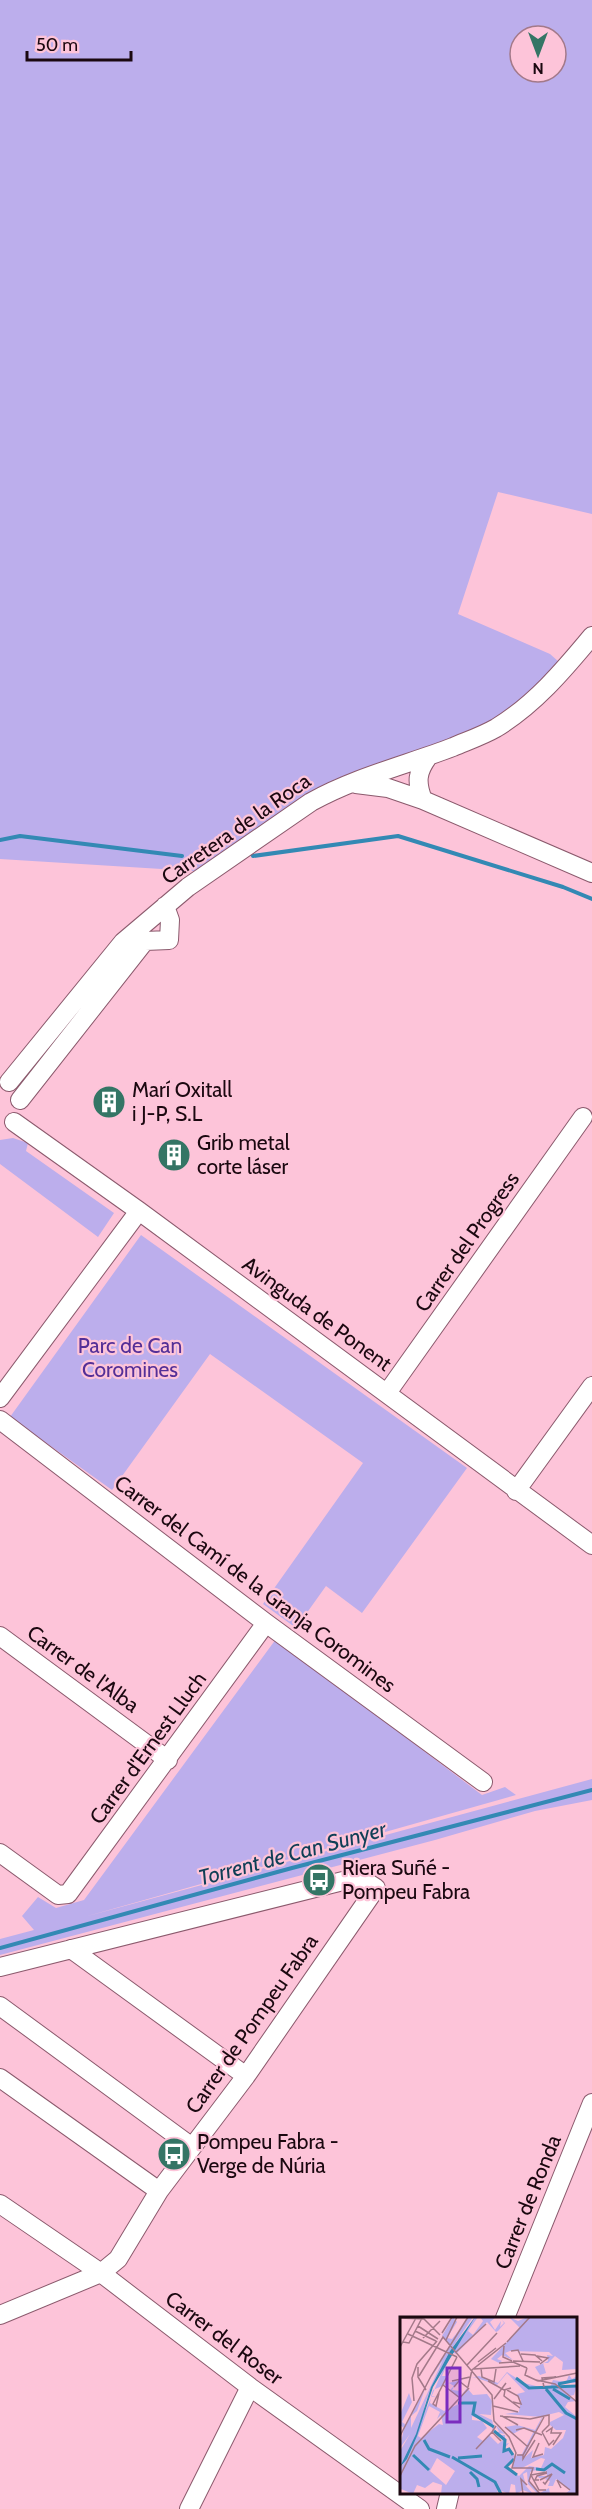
<svg xmlns="http://www.w3.org/2000/svg" width="592" height="2509" font-family="Cabin,sans-serif">
  <style>
    .green { fill: #bcaeec; fill-rule: evenodd }
    .lines { fill: none; stroke-linecap: round; stroke-linejoin: round }
    .stream { stroke: #3389b4; stroke-width: 4 }
    .minor-casing { stroke: #8b5a6d; stroke-width: 20 }
    .minor { stroke: #fff; stroke-width: 18 }
    .labels { text-anchor: middle; stroke-width: 4.5; stroke-linejoin: round; paint-order: stroke }
    .street-label { font-size: 21px; fill: #1b0810; stroke: #fdc4d9 }
    .poi-label { font-size: 21px; fill: #1b0810; stroke: #fdc4d9; text-anchor: start }
    .park-label { font-size: 21px; fill: #542f97; stroke: #fdc4d9 }
    .water-label { font-size: 22px; font-style: italic; fill: #0f3f56; stroke: #fdc4d9 }
    .inset-river { fill: none; stroke: #3389b4; stroke-width: 3 }
    .inset-road { fill: none; stroke: #a37989; stroke-width: 1.5 }
    .view { fill: #7b2cbf; fill-opacity: 0.15; stroke: #7b2cbf; stroke-width: 3 }
    .inset-edge { fill: none; stroke: #1b0810; stroke-width: 3 }
  </style>
  <rect width="100%" height="100%" fill="#fdc4d9"/>
  <path class="green" d="M0,0H592V514L498,492L458,614L550,654L559,662L522,702L476,730L327,784L194,871L0,859ZM520,36H556V72H520Z
    M13,1138L28,1143L26,1151L114,1213L98,1237L0,1164V1140Z
    M141,1235L467,1468L362,1613L326,1586L296,1628L263,1604L363,1463L210,1354L112,1490L10,1417Z
    M276,1639L482,1795L505,1787L516,1795L84,1917L592,1779V1800L535,1811L435,1840L0,1955V1939L34,1930L22,1916L38,1897L56,1908L84,1900Z"/>
  <g class="lines">
    <path class="stream" d="M0,840L20,836L182,856
      M253,856L398,836L563,887L592,899
      M0,1948L292,1868L592,1790"/>
    <defs>
      <path id="minor" d="M356,784L388,788L423,800L592,873
        M423,800C416,782 417,772 428,757
        M134,937L145,941L169,940L170,920L165,906
        M9,1082L123,942L188,887L311,802C356,777 406,765 453,747C467,741 482,736 496,728C534,705 563,671 592,636
        M20,1100L145,941
        M14,1122L139,1211L592,1545
        M387,1393L583,1117
        M0,1398L139,1211
        M0,1420L266,1623L483,1782
        M516,1491L592,1386
        M0,1636L168,1760
        M0,1853L58,1895L68,1894L266,1623
        M71,1949L246,2076
        M0,1967L359,1877L376,1888L246,2076L159,2191L118,2259L101,2273L0,2315
        M0,2006L192,2147
        M0,2078L159,2191
        M0,2204L101,2273L250,2387L420,2509
        M505,2318L592,2103
        M189,2509L250,2387
        M446,2509L450,2492"/>
    </defs>
    <use href="#minor" class="minor-casing"/>
    <use href="#minor" class="minor"/>
  </g>
  <defs>
    <symbol id="building-disc" viewBox="-11 -11 22 22"><circle r="9.5" fill="#347565" stroke="#fdc4d9"/><path d="M-4-6H4V6H1V3H-1V6H-4ZM-2.5-4.3h1.7v1.8h-1.7ZM.8-4.3h1.7v1.8H.8ZM-2.5-1h1.7V.8h-1.7ZM.8-1h1.7V.8H.8Z" fill="#fff"/></symbol>
    <symbol id="bus-disc" viewBox="-11 -11 22 22"><circle r="9.5" fill="#347565" stroke="#fdc4d9"/><path d="M-5-6H5V4H4V6H2V4H-2V6H-4V4H-5ZM-3.5-4V0h7V-4ZM-3.5 1.2v1.5H-2V1.2ZM2 1.2v1.5H3.5V1.2Z" fill="#fff"/></symbol>
  </defs>
  <g fill-rule="evenodd">
    <use href="#building-disc" x="90" y="1083" width="38" height="38"/>
    <use href="#building-disc" x="155" y="1136" width="38" height="38"/>
    <use href="#bus-disc" x="300" y="1861" width="38" height="38"/>
    <use href="#bus-disc" x="155" y="2135" width="38" height="38"/>
  </g>
  <g class="labels">
    <g class="street-label">
      <text transform="translate(236 829) rotate(-35)" y="7">Carretera de la Roca</text>
      <text transform="translate(467 1242) rotate(-55)" y="7">Carrer del Progress</text>
      <text transform="translate(317 1314) rotate(36)" y="7">Avinguda de Ponent</text>
      <text transform="translate(255 1584) rotate(37)" y="7">Carrer del Camí de la Granja Coromines</text>
      <text transform="translate(83 1669) rotate(36)" y="7">Carrer de l'Alba</text>
      <text transform="translate(148 1748) rotate(-54)" y="7">Carrer d'Ernest Lluch</text>
      <text transform="translate(252 2024) rotate(-55)" y="7">Carrer de Pompeu Fabra</text>
      <text transform="translate(528 2202) rotate(-68)" y="7">Carrer de Ronda</text>
      <text transform="translate(224 2338) rotate(37)" y="7">Carrer del Roser</text>
    </g>
    <g class="poi-label">
      <text x="132" y="1097">Marí Oxitall<tspan x="132" dy="24">i J-P, S.L</tspan></text>
      <text x="197" y="1150">Grib metal<tspan x="197" dy="24">corte láser</tspan></text>
      <text x="342" y="1875">Riera Suñé -<tspan x="342" dy="24">Pompeu Fabra</tspan></text>
      <text x="197" y="2149">Pompeu Fabra -<tspan x="197" dy="24">Verge de Núria</tspan></text>
    </g>
    <g class="park-label">
      <text x="130" y="1353">Parc de Can<tspan x="130" dy="24">Coromines</tspan></text>
    </g>
    <g class="water-label">
      <text transform="translate(292 1853) rotate(-15)" y="8">Torrent de Can Sunyer</text>
    </g>
  </g>
  <g transform="translate(400 2317)">
    <rect width="177" height="177" fill="#fdc4d9"/>
    <path d="M53,0L57,5L47,21L52,22L60,12L51,27L68,0H73L50,34L31,70L25,87L22,102L50,36L74,1L78,0L68,14L73,18L83,4L80,0H96L90,5L95,13L101,4L100,10L104,6L102,3L105,6L98,14L96,15L87,5L56,37L52,35L42,59H47L44,67L79,59L98,66L107,55L124,66L144,71L150,70L153,63L166,65L169,58L172,62L177,59L176,66L160,65L158,69L177,68L174,78L169,79L176,84L177,80V84L168,85L165,90L177,100V177H165L170,173L156,162L153,169H148L150,164L145,162L148,160L140,161H139L138,159H147L146,154L136,153L130,155V166L140,176L149,171L150,177H138L128,167L127,155L123,157L126,169L133,177L123,173L116,177L115,168L111,167L109,177L97,172L98,177H41L42,168L33,165L25,171L17,168L13,177L1,172L0,177V150L4,146L0,148V134L10,117L0,131L4,111L0,108V98L9,76L12,85L2,105L6,108L25,72L17,94L11,99V111L43,43L26,68L50,29L42,19ZM107,56L125,75L117,77L121,83L119,95L105,97L142,100L135,113L117,108L105,110L113,117L124,111L134,114L122,137L115,139L105,131L109,126L105,127V118H100L103,123L98,127L89,118L83,124L77,120L87,111L82,104L72,103V99L91,107L93,115L105,117L96,108L99,115H95L92,103L79,97L91,98L92,84L87,77L73,78L67,71L60,80V74L52,73L58,64L74,60L97,68ZM49,66L54,69L50,73L63,85L44,94L30,86L31,80H36L31,79L33,73ZM29,89L40,95L37,102L41,98L43,108L39,107L21,121L18,119ZM159,95L164,98L150,105V108L156,113H166L163,121L151,132L145,130L144,138L131,141L133,133L123,142L143,99ZM37,141L55,154L46,168L30,154ZM141,141L145,142L141,151L129,149L119,159L107,150L113,143V151H122ZM109,0L118,4L128,0H177V52L162,53L163,45L155,39L148,46H143L146,56L140,58L135,50L144,46L148,44L147,38L153,39L149,35L110,34L105,36L113,43L102,38L97,42L102,44L99,46L91,42L120,11Z" fill="#bcaeec" fill-rule="evenodd"/>
    <path d="M75,0L33,70L17,119L7,142L0,150L16,117L31,70L50,34Z" fill="#3389b4"/>
    <path class="inset-river" d="M116,61L129,71L177,69M158,67L177,63M146,72L166,96L177,102M153,72L170,82M58,86H75L73,97L94,110M94,114L105,123L104,134L109,132L113,138M24,123L29,132L50,140M13,138L29,153M52,140L95,165L101,177M58,141L82,139M114,142L106,150L117,158M136,152L144,153L152,147L165,156M70,155L77,162L79,170"/>
    <path class="inset-road" d="M0,1L24,2L40,18M18,9L38,22M15,14L36,24M42,16L52,0M8,17L57,40M23,21L40,4M46,23L57,0M3,25L9,26L22,1M107,25L130,0M104,29L103,40L112,44M0,30L16,1M111,34L118,33L123,44M56,35L86,7M121,37L135,38L142,44M137,39L148,41L140,47M113,44L140,45M78,45L96,31M99,46L113,45L127,51M67,48L97,16M18,50V60L26,73M81,51L82,60L94,65L96,52M127,51L125,58L138,64M74,52L120,49M19,59L43,20L92,78L94,104L109,120L116,136L112,151H133L129,164L140,177M136,63L155,67L177,85M52,64L70,60M88,64L104,73L111,71M138,64L177,56M43,68L60,81M54,70L59,64L68,71M68,70L72,53L106,26M144,70L142,61L156,60M105,73L104,79L120,91M107,73L118,79L121,87L113,85M39,76L36,89L33,87L57,40M94,82L106,66M14,84L12,61L17,47L37,24M93,89L118,95M100,99L130,102L149,98V108L142,115M102,99L118,108M96,109L92,115L101,124M105,110L128,130M116,113L124,111L142,118M142,115L149,128L154,123M146,115L152,111L151,116H161L153,128M0,119L31,59L68,0M139,126L133,140L143,137M76,132L92,115M117,138H123L144,100M123,138V142L135,123M0,159L15,129L69,71M139,163H135L137,159L147,156M140,163L152,157L145,167L143,165M161,171L157,163L170,173M146,173H139L131,158L147,155M123,177L121,162L127,168"/>
    <path class="view" d="M47,51H60V105H47Z"/>
    <rect width="177" height="177" class="inset-edge"/>
  </g>
  <g transform="translate(538 54) rotate(180)"><circle r="28" fill="#fdc4d9" stroke="#a37989" stroke-width="1.5"/>
  <path d="M0-4.5L10 22L0 15L-10 22Z" fill="#347565"/>
  <text y="-9" font-size="16" font-weight="bold" text-anchor="middle" fill="#1b0810">N</text>
  </g>
  <path d="M27 51v9h104v-9" fill="none" stroke="#1b0810" stroke-width="3"/>
  <text x="36" y="51" font-size="18" fill="#1b0810" stroke="#fdc4d9" stroke-width="4.5" paint-order="stroke">50 m</text>
</svg>
